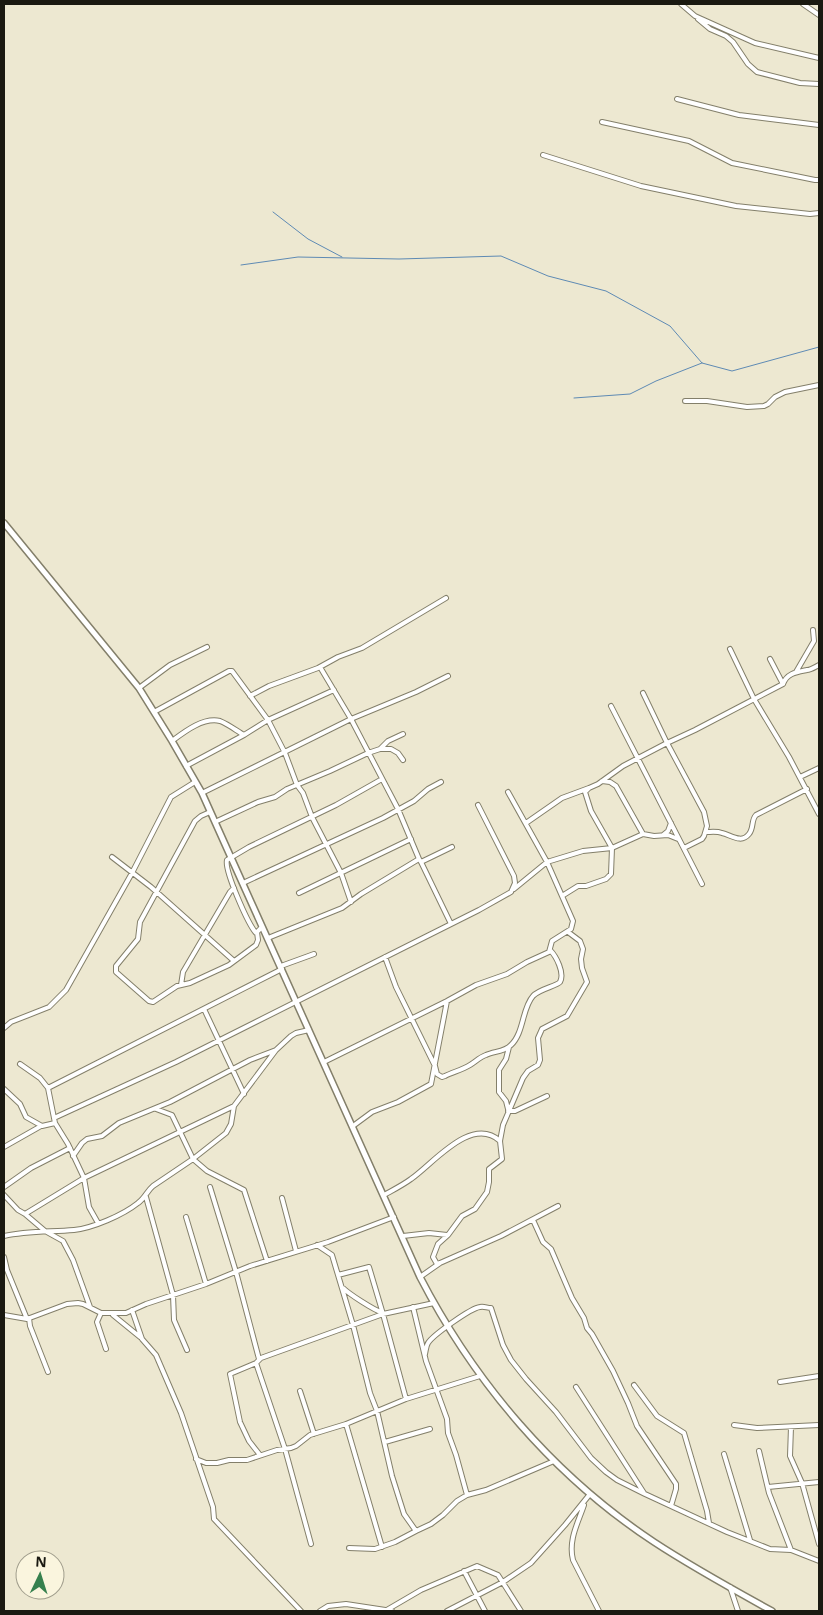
<svg xmlns="http://www.w3.org/2000/svg" width="823" height="1615" font-family="'Noto Sans',sans-serif">
  <style>
    .lines { fill: none; stroke-linecap: round; stroke-linejoin: round }
    .stream { stroke: #5e8ab4; stroke-width: 1 }
    .street-casing { stroke: #837f6a; stroke-width: 6 }
    .secondary-casing { stroke: #837f6a; stroke-width: 8 }
    .street { stroke: #fff; stroke-width: 4 }
    .secondary { stroke: #fff; stroke-width: 5 }
  </style>
  <rect width="100%" height="100%" fill="#ede8d1"/>
  <g class="lines">
    <path class="stream" d="M273,212L308,239L342,257
      M241,265L298,257L399,259L501,256L548,276L606,291L670,326L702,363L732,371L819,347
      M574,398L630,394L656,381L702,363"/>
    <defs>
      <path id="street" d="M681,4L695,16L755,43L819,58
        M803,4L819,15
        M698,19L710,29L726,36L733,42L748,64L757,72L800,83L819,84
        M677,99L739,115L819,125
        M602,122L689,141L732,163L815,180H819
        M543,155L641,186L736,206L810,214L819,213
        M685,401H707L747,407L764,406L768,404L775,397L785,392L819,385
        M730,649L754,699L789,757L819,814
        M770,659L783,684
        M320,667L351,719L398,809L419,859
        M796,672L814,641L813,630
        M139,688L170,665L207,647
        M643,693L667,743L704,812L707,826L704,836L702,839L684,848
        M250,696L269,686L318,668L338,657L362,648L446,598
        M611,706L702,884
        M154,712L229,671H232L268,720L285,753L297,785L303,793L312,817L341,873L351,902
        M172,741C184,732 203,717 220,721C228,724 237,731 244,735
        M380,749L388,741L403,734
        M186,766L244,735L268,720L334,690
        M800,777L819,768
        M602,781L610,782L616,786L643,834
        M202,793L351,719L416,692L448,676
        M210,812L201,816L195,821L140,922L138,939L116,966V972L149,1001L153,1002L177,986L190,983L229,965L256,945L258,940L257,932L262,927
        M215,822L258,802L275,797L287,789L330,771L368,753L380,749H391L398,753L403,760
        M526,823L562,798L589,788
        M706,832C711,832 717,831 722,833C731,835 741,844 749,834C754,828 751,820 756,815L807,789
        M663,835L668,831L671,823
        M112,857L151,887L234,961
        M421,862L451,924
        M243,883L383,818L414,801L428,789L441,782
        M514,889L547,862L583,851L612,848L643,834L654,836L668,835L678,839
        M299,893L411,839
        M562,896L578,886H586L606,879L611,874L612,848L591,811L585,792L589,788L598,784L623,766L667,743L695,730L783,684C787,673 797,672 807,670C811,670 815,667 819,665
        M256,933C248,924 224,870 227,860L249,847L336,805L382,779
        M268,938L342,908L361,894L419,859L421,862L452,847
        M385,957L396,987L435,1066L437,1074L442,1077L445,1076C453,1072 462,1070 470,1065C475,1062 480,1057 486,1055C494,1051 505,1052 511,1045C524,1033 522,1008 533,996C539,989 557,986 560,982C565,973 556,956 550,950
        M281,966L314,954
        M181,985L183,972L230,892L234,888
        M204,1009L244,1094
        M4,1028L11,1022L49,1007L66,990L132,873L171,797L195,782
        M324,1062L447,1001L476,985L507,974L527,962L549,952L552,941L571,929L573,921L547,862L508,792
        M20,1064L40,1078L48,1088L55,1123L68,1144L84,1178L89,1207L98,1223
        M48,1088L282,969
        M4,1089L20,1104L26,1117L42,1126L55,1123
        M156,1109L172,1115L193,1159L207,1171L244,1190L267,1261
        M508,1109L506,1101L499,1092V1070L506,1059L509,1047
        M508,1111H515L547,1096
        M54,1118L176,1062L479,910L511,892L515,883L514,876L478,805
        M353,1126L372,1112L398,1102L431,1084L447,1001
        M4,1147L41,1126
        M73,1156L82,1143L87,1139L102,1136L119,1123L170,1102L250,1060L276,1050
        M4,1187L31,1168L70,1148
        M210,1187L236,1272L259,1359
        M4,1195L18,1210L25,1214L45,1231L63,1241L73,1260L90,1307
        M384,1195C393,1190 403,1185 411,1179C433,1164 471,1115 500,1141
        M146,1197L173,1295L174,1320L187,1350
        M282,1198L296,1251
        M25,1214L84,1178L234,1106
        M186,1217L206,1284
        M533,1220L543,1242L551,1249L572,1298L584,1318L587,1328L592,1334L613,1371L628,1403L637,1426L676,1484V1489L671,1506
        M4,1236C27,1231 50,1232 74,1230C93,1228 123,1215 138,1203C145,1198 147,1191 153,1186L193,1159L226,1133L231,1124L234,1106L276,1050L291,1036L296,1033L309,1030
        M403,1236L429,1233L447,1235
        M317,1245L332,1255L353,1325L370,1393L377,1411L392,1476L404,1514L416,1531
        M4,1257L7,1270L27,1319
        M440,1263L437,1264L433,1257L438,1244L448,1235L462,1216L475,1209L487,1192L489,1182V1169L502,1159L500,1141L503,1125L523,1078L528,1071L538,1065L540,1060L538,1038L542,1029L567,1016L587,982L582,968L581,959L583,949L580,941L568,932
        M338,1275L369,1267L383,1314L406,1399
        M420,1277L440,1263L501,1236L558,1206
        M343,1288C349,1294 374,1310 381,1312
        M413,1307L426,1361L447,1419L448,1433L456,1455L467,1495
        M132,1310L142,1339L156,1355L181,1413L213,1507L214,1519L301,1611
        M101,1313L97,1322L106,1349
        M4,1315L27,1319L67,1304L78,1303L83,1304L101,1313H126L146,1304L206,1284L250,1266L328,1242L394,1217
        M113,1315L140,1337
        M29,1318L30,1326L48,1372
        M425,1354C426,1350 426,1346 428,1343C433,1335 471,1308 480,1307C484,1306 487,1308 491,1308L503,1345L511,1360L526,1379L556,1412L591,1458L606,1472L617,1480L645,1494L727,1532L770,1549L791,1550L819,1561
        M256,1363L285,1449L311,1544
        M780,1382L819,1376
        M634,1385L657,1416L684,1433L707,1511L709,1523
        M576,1387L644,1493
        M300,1391L314,1434
        M346,1424L382,1547
        M734,1425L757,1428L819,1425
        M791,1427L790,1456L802,1483L819,1544
        M385,1442L430,1429
        M759,1451L769,1493L791,1550
        M724,1454L750,1540
        M260,1455L249,1441L240,1422L230,1374L256,1363L261,1358L383,1314L434,1303
        M196,1459L206,1463H217L229,1460H247L277,1450L291,1448L296,1446L310,1435L346,1424L406,1399L480,1376
        M768,1487L819,1482
        M584,1505C578,1523 568,1540 573,1560L599,1611
        M349,1548L375,1549L395,1542L416,1531L431,1524L443,1515L457,1501L467,1495L486,1490L554,1461
        M464,1571L485,1611
        M730,1587L738,1611
        M320,1611L328,1606L346,1604L392,1611
        M385,1611L421,1590L477,1566L498,1575L521,1611
        M447,1611L503,1582L531,1563L565,1525L590,1494"/>
      <path id="secondary" d="M4,523L139,688L172,741L202,793L224,842L420,1277C475,1383 554,1476 654,1542C692,1567 732,1589 772,1611"/>
    </defs>
    <use href="#street" class="street-casing"/>
    <use href="#secondary" class="secondary-casing"/>
    <use href="#street" class="street"/>
    <use href="#secondary" class="secondary"/>
  </g>
  <rect width="823" height="1615" fill="none" stroke="#1a1911" stroke-width="10"/>
  <g transform="translate(40 1575) rotate(4)"><circle r="24" fill="#faf5de" stroke="#a09d8c"/>
  <path d="M0-4L9 19L0 12L-9 19Z" fill="#36804e"/>
  <text y="-8" font-size="14" font-weight="bold" text-anchor="middle" fill="#1a1911">N</text>
  </g>
</svg>
